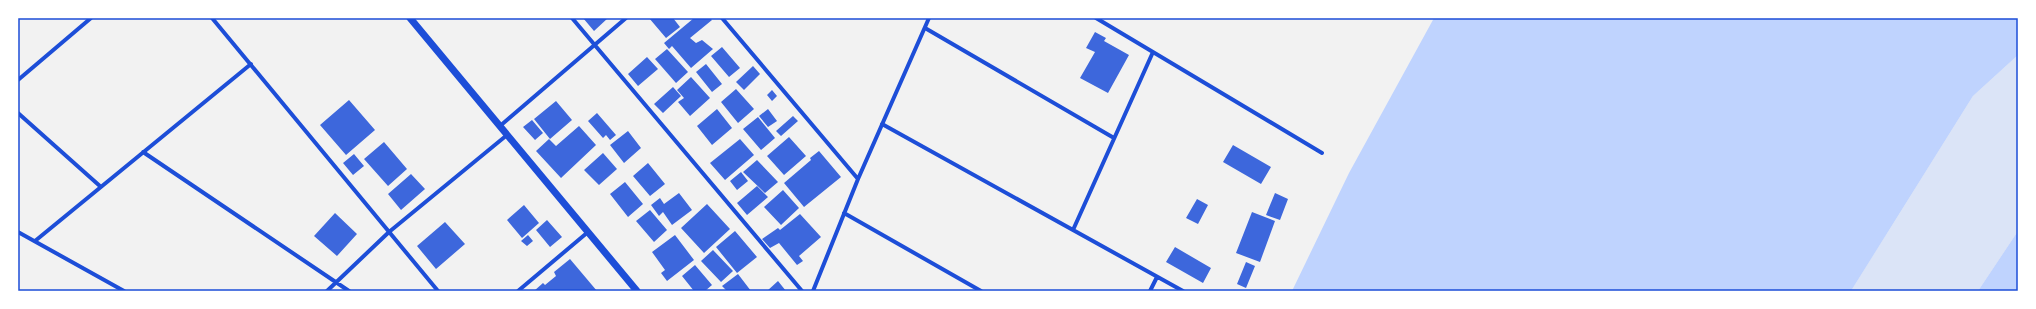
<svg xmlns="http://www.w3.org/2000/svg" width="2036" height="309" font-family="'Roboto Serif',serif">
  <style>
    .green { fill: #dbe4f7 }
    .water { fill: #bfd3fe }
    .building { fill: #3d67dc }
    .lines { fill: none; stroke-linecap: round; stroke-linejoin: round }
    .minor { stroke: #1d4ed8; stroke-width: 4 }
    .tertiary { stroke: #1d4ed8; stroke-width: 7 }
    .neatline { fill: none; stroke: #1d4ed8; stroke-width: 1.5 }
  </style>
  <rect width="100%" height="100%" fill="#f2f2f2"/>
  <path class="green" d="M2018,55V231L1978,291H1851L1973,96Z"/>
  <path class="water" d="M1434,18H2018V55L1973,96L1851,291H1292L1349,173Z
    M2018,231V291H1978Z"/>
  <path class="building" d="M583,18H608L594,31Z
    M649,18H673L680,27L666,38Z
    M694,18H710L712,20L690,38L696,43L702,40L713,49L691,68L672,46L669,49L664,43Z
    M1095,32L1106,38L1104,41L1129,55L1108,93L1080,78L1095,52L1086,48Z
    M722,47L740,68L729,77L711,56Z
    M667,49L688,72L676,83L655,59Z
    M647,57L658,69L638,86L628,74Z
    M706,64L722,84L712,92L696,72Z
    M753,66L760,74L744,90L736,82Z
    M691,77L710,98L690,116L678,102L684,98L677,90Z
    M673,87L681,96L663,113L654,104Z
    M736,89L754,109L738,123L721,102Z
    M772,90L777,96L772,101L767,95Z
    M349,100L375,130L346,155L320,125Z
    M556,101L572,120L550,139L534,119Z
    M717,109L732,128L712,145L697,126Z
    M768,109L777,121L768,127L759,116Z
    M597,113L616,135L610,140L606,135L603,138L588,121Z
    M793,116L798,121L781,136L776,131Z
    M758,117L775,138L761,150L743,129Z
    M532,120L543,133L535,140L523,127Z
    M579,126L596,145L561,178L536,151L549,139L556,146Z
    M628,131L641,148L624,163L610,145Z
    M789,137L806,156L784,175L767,156Z
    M740,139L754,155L725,180L710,163Z
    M384,142L407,169L388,186L364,159Z
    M1233,145L1271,167L1261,184L1223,162Z
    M819,151L841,177L804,207L784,183L811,160L810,158Z
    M603,153L617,169L599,185L584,170Z
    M354,154L364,166L353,175L343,163Z
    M757,160L778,182L765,193L743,172Z
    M648,163L665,184L650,196L633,176Z
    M741,172L748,181L737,190L730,181Z
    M411,174L425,189L401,210L388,194Z
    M625,182L643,204L628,217L610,194Z
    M757,186L768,197L747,215L737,203Z
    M783,190L799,208L781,225L764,207Z
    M679,193L692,210L672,225L663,212L659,216L651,205L660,198L664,204Z
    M1275,193L1288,199L1280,220L1266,215Z
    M1197,199L1208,205L1198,224L1186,218Z
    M707,204L730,229L704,253L681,228Z
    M524,205L539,223L522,238L507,220Z
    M650,210L667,230L654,242L636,221Z
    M1252,212L1275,221L1260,262L1236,253Z
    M335,213L357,234L337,256L314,236Z
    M800,214L821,237L799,256L803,261L797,265L779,243L770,248L762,239L778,228L780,230Z
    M547,220L562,237L550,247L536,230Z
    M445,222L465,244L436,269L417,246Z
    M735,231L757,257L737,273L716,247Z
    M528,235L533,241L527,246L521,241Z
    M675,235L694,260L667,281L661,273L665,270L652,252Z
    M1175,247L1211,268L1203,283L1166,262Z
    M713,250L733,271L721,282L701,261Z
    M570,259L597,291H534L543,283L545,285L556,276L554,272Z
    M1246,262L1255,266L1246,288L1237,284Z
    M695,265L712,285L705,291H694L682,276Z
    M738,274L751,291H727L722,286Z
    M778,281L786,291H767Z"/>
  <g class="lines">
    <path class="minor" d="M212,18L438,291
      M572,18L802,291
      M722,18L858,179
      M1096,18L1322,153
      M925,28L1114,138
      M18,80L91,18
      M18,113L101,187
      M882,124L1183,291
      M500,126L626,18
      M143,152L349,291
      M844,213L981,291
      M1073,230L1153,52
      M18,232L124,291
      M35,241L251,64
      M327,291L389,232L507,135
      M518,291L588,232
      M813,291L858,179L929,18
      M1150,291L1157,277"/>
    <path class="tertiary" d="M410,18L637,291"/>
  </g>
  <rect width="2036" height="309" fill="none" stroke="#ffffff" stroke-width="38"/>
  <rect x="19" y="19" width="1998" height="271" class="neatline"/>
</svg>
